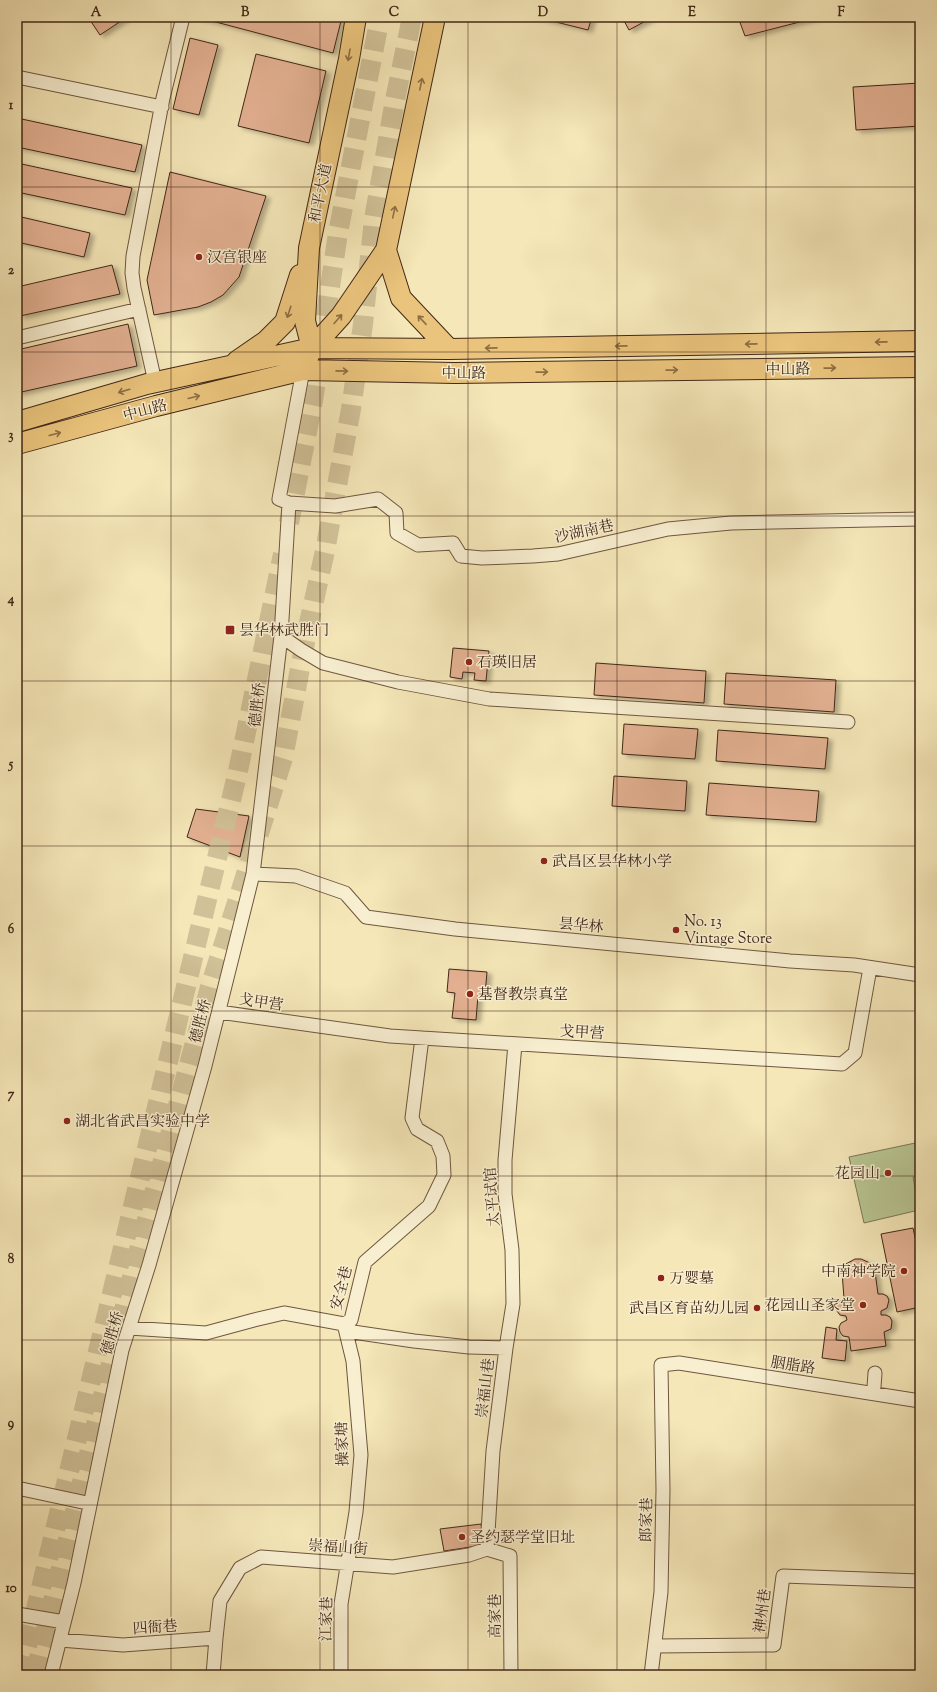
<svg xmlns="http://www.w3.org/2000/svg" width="937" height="1692" font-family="'Sorts Mill Goudy','Noto Serif SC',serif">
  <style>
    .green { fill: #b8c692; stroke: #7d7654 }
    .building { fill: #e3b192; stroke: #422717; filter: url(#shadow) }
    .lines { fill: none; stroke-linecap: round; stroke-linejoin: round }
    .primary-tunnel { stroke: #d1c198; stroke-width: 20; stroke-dasharray: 20 10; stroke-linecap: butt }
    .street-casing { stroke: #6f573f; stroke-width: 15 }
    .primary-casing { stroke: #422717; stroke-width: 22 }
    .street { stroke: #f8efd1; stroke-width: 13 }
    .primary { stroke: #eac47c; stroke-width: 20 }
    .oneway { stroke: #8e6e44 }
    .grid { fill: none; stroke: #422717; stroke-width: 1; stroke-opacity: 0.55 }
    .poi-dot { fill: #8f2418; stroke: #f8efd1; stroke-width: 1.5 }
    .labels { text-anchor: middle; stroke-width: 3; stroke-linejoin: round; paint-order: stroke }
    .street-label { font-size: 15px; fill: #422717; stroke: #f8efd1 }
    .poi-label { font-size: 15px; fill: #422717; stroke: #f8efd1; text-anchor: start }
    .neatline { fill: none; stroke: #422717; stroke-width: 1.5 }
    .grid-label { font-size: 13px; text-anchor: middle; font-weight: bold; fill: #422717 }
  </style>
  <defs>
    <filter id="shadow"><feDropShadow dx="4.5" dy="2.5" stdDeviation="2" flood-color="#0004"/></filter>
  </defs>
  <rect width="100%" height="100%" fill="#f5e7b8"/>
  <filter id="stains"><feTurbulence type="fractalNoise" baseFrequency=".005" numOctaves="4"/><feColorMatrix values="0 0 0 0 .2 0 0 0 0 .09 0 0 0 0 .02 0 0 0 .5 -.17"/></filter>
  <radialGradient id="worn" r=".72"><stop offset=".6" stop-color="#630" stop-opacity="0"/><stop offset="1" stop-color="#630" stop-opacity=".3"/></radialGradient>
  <path class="green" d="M920,1142V1176L913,1177L919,1210L864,1223L849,1157Z"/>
  <path class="building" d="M88,17H127L100,35Z
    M197,17H342L333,53Z
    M536,17H592L588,30Z
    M622,17H653L629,30Z
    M738,17H819L745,36Z
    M190,38L218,45L199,115L173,109Z
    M256,54L326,71L309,143L238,126Z
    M920,83V126L856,130L853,87Z
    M17,118L142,145L135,172L17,147Z
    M17,163L132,188L125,215L17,192Z
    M170,172L266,196L239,277L223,295L211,302L198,307L154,315L147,280Z
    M17,216L90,233L84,257L17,242Z
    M112,265L120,294L20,316L17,304V287Z
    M128,324L137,366L17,393V350Z
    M453,648L489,651L486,681L474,680L475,673L463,672L462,679L450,677Z
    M596,663L706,671L704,703L594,695Z
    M726,673L836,680L834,712L724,704Z
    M624,724L698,729L695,759L622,754Z
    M718,730L828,738L825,769L716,761Z
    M614,776L687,781L685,811L612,806Z
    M709,783L819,791L816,822L706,815Z
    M196,809L249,816L240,857L187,837Z
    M449,969L487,972L485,995H478L476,1020L452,1018L455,993L447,992Z
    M913,1228L920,1261V1307L897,1312L881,1234Z
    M855,1259H861L870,1263L875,1272L878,1294H883L887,1296L889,1300L887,1308L881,1311V1315H886L890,1317L892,1321L891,1329L884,1332L886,1346L851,1351L849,1337L843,1336L840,1332L839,1327L841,1323L847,1320L846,1316L840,1315L837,1311L836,1306L838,1302L844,1299L842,1271L844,1265Z
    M826,1327L837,1329L836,1340L847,1341L845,1361L822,1358Z
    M481,1524L484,1545L444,1551L440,1529Z"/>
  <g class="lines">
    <path class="primary-tunnel" d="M289,523L313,401L338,233L380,17
      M20,1675L238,771L283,554
      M35,1675L137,1257L210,987L283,758L307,632L325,551L351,409L363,324L374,219L395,100L412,17"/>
    <defs>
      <path id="street" d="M17,77L162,107
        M17,338L139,309
        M155,382L134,288L132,273L133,256L163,98L183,17
        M289,503L335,506L378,499L396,513L397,533L418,545L453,543L461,556L482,558L533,556L558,554L668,529L731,523L920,519
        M281,636L301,650L323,663L398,682L489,699L848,722
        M253,874L296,876L345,893L366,917L455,929L790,961L854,965L920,975
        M219,1012L390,1036L842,1064L855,1053L870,968
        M344,1324L353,1332L414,1341L469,1347L506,1348L493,1451L487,1549
        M129,1328L206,1333L254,1320L284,1313L344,1324L351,1320L365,1262L429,1206L444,1175L443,1156L437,1141L417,1129L412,1118L422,1038
        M506,1348L513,1304L512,1250L505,1194V1160L515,1044
        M874,1387L875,1373
        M17,1488L87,1503
        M17,1614L64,1622
        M216,1638L220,1601L240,1568L261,1557L393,1567L469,1555L487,1549L510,1556L511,1675
        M60,1640L123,1645L216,1638L213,1675
        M655,1646L774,1645L783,1576L920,1581
        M51,1675L74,1583L122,1350L149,1265L205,1066L253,874L281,636L289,503L279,499L303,370
        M341,1675V1604L356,1512L361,1455L353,1361L344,1324
        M651,1675L661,1592L663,1490L661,1365L679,1363L920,1401"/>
      <path id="primary" d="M435,17L386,250L401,298L449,349
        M312,348L341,316L386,250
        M307,360L312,348L305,321L309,248L349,59L356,17
        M237,361L266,341L285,322L300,275
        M17,422L147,384L312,348L449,349L920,341
        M17,444L156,406L303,370L455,373L920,367"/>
    </defs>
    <use href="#street" class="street-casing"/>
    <use href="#primary" class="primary-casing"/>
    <use href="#street" class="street"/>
    <use href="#primary" class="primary"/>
  </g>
  <defs><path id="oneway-shaft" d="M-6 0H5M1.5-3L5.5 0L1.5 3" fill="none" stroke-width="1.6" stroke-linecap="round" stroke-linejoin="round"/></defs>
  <g class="oneway">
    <use href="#oneway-shaft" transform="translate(349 55) rotate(100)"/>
    <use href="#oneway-shaft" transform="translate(421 84) rotate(-78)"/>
    <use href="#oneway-shaft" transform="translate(394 212) rotate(-78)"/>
    <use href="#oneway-shaft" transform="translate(289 312) rotate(108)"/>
    <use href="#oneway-shaft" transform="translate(338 319) rotate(-49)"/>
    <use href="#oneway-shaft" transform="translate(422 320) rotate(-133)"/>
    <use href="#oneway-shaft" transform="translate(881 342) rotate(179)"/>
    <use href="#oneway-shaft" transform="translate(751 344) rotate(179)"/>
    <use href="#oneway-shaft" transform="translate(621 346) rotate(179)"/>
    <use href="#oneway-shaft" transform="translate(491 348) rotate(179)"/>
    <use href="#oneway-shaft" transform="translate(830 368) rotate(-1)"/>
    <use href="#oneway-shaft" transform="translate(672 370) rotate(-1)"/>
    <use href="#oneway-shaft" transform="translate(342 371) rotate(1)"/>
    <use href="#oneway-shaft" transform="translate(542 372) rotate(-1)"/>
    <use href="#oneway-shaft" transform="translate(124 391) rotate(164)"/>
    <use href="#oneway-shaft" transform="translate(194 397) rotate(-14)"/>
    <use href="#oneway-shaft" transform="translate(55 434) rotate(-15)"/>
  </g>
  <path class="grid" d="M171,17V1675M320,17V1675M468,17V1675M617,17V1675M766,17V1675M17,187H920M17,352H920M17,516H920M17,681H920M17,846H920M17,1011H920M17,1176H920M17,1340H920M17,1505H920"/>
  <g class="poi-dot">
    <circle cx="199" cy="257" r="4"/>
    <rect x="225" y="625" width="10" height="10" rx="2"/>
    <circle cx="469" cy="662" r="4"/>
    <circle cx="544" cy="861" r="4"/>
    <circle cx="676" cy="930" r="4"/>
    <circle cx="470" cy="994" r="4"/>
    <circle cx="67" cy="1121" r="4"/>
    <circle cx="888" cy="1173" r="4"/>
    <circle cx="904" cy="1271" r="4"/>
    <circle cx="661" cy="1278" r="4"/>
    <circle cx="863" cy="1305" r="4"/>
    <circle cx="757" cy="1308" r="4"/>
    <circle cx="462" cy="1537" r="4"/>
  </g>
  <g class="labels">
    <g class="street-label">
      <text transform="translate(320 193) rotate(-78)" y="5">和平大道</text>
      <text transform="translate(788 369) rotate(-1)" y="5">中山路</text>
      <text x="464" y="378">中山路</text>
      <text transform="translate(145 410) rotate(-15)" y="5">中山路</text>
      <text transform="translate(584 531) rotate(-12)" y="5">沙湖南巷</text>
      <text transform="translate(257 705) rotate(-84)" y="5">德胜桥</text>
      <text transform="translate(581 925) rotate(5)" y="5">昙华林</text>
      <text transform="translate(261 1002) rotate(8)" y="5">戈甲营</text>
      <text transform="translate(200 1021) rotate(-76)" y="5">德胜桥</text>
      <text transform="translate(582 1032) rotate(3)" y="5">戈甲营</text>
      <text transform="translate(492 1197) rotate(-94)" y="5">太平试馆</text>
      <text transform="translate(341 1288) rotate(-75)" y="5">安全巷</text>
      <text transform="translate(112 1333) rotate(-74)" y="5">德胜桥</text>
      <text transform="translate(793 1365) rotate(9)" y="5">胭脂路</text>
      <text transform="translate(485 1388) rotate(-83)" y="5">崇福山巷</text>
      <text transform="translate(342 1444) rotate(-92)" y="5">操家塘</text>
      <text transform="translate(646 1520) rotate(-89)" y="5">郎家巷</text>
      <text transform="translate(338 1547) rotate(4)" y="5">崇福山街</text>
      <text transform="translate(762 1611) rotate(-82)" y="5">神州巷</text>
      <text transform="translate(495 1616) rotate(-90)" y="5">高家巷</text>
      <text transform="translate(326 1619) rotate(-89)" y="5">江家巷</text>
      <text transform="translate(155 1627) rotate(-4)" y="5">四衙巷</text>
    </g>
    <g class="poi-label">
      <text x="207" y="262">汉宫银座</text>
      <text x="239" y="635">昙华林武胜门</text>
      <text x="477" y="667">石瑛旧居</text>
      <text x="552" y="866">武昌区昙华林小学</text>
      <text x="684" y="926">No. 13<tspan x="684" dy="17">Vintage Store</tspan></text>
      <text x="478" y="999">基督教崇真堂</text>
      <text x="75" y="1126">湖北省武昌实验中学</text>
      <text x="880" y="1178" text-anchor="end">花园山</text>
      <text x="896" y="1276" text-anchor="end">中南神学院</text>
      <text x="669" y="1283">万婴墓</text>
      <text x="855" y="1310" text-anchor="end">花园山圣家堂</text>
      <text x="749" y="1313" text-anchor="end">武昌区育苗幼儿园</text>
      <text x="470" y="1542">圣约瑟学堂旧址</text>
    </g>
  </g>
  <rect width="937" height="1692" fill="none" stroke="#f5e7b8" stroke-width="44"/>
  <rect x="22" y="22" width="893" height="1648" class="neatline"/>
  <g class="grid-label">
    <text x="96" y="16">A</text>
    <text x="245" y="16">B</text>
    <text x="394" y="16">C</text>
    <text x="543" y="16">D</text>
    <text x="692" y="16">E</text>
    <text x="841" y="16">F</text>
    <text x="11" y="109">1</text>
    <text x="11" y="274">2</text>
    <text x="11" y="439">3</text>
    <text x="11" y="603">4</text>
    <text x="11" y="768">5</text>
    <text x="11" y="933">6</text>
    <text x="11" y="1098">7</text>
    <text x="11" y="1263">8</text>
    <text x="11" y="1427">9</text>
    <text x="11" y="1592">10</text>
  </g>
  <rect width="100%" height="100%" filter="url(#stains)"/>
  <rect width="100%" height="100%" fill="url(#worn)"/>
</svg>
